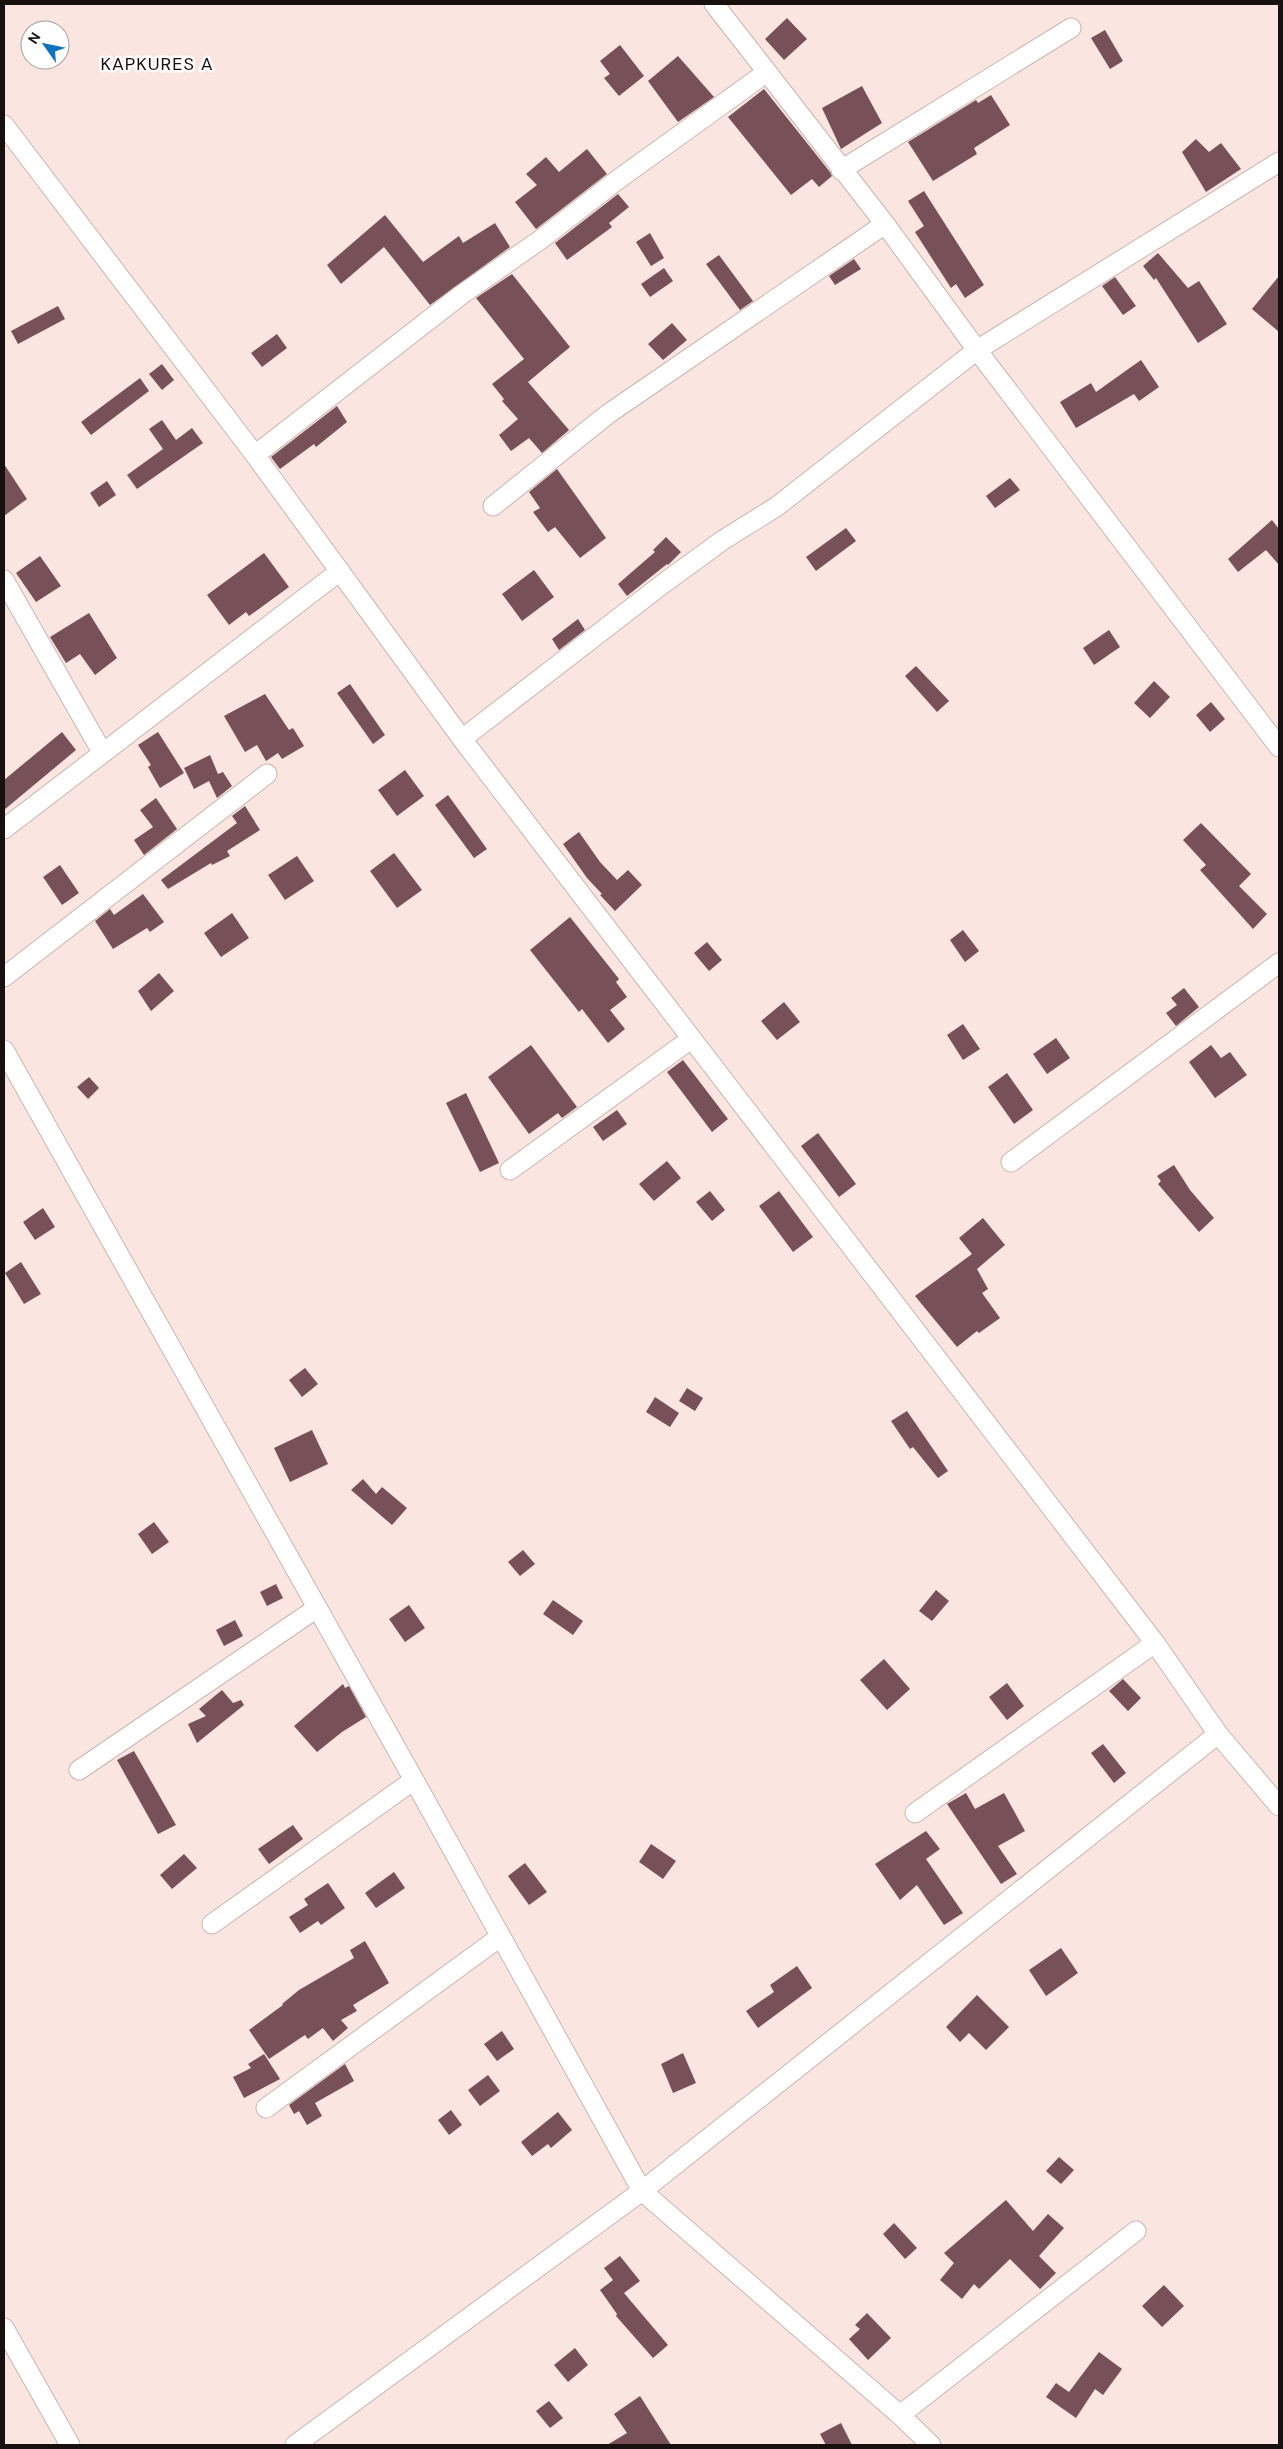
<svg xmlns="http://www.w3.org/2000/svg" width="1283" height="2449" font-family="'DM Sans',sans-serif">
  <style>
    .building { fill: #775058 }
    .lines { fill: none; stroke-linecap: round; stroke-linejoin: round }
    .minor-casing { stroke: #c9b5b0; stroke-width: 21 }
    .minor { stroke: #fff; stroke-width: 19 }
    .labels { text-anchor: middle; stroke-width: 5; stroke-linejoin: round; paint-order: stroke }
    .quarter-label { font-size: 18px; letter-spacing: 1px; fill: #17100f; stroke: #fff }
  </style>
  <rect width="100%" height="100%" fill="#fbe5e0"/>
  <path class="building" d="M787,18L807,39L784,60L765,39Z
    M1105,30L1123,61L1110,69L1091,38Z
    M620,45L644,76L619,96L604,78L610,74L600,61Z
    M678,56L714,97L678,122L648,81Z
    M862,86L882,123L841,149L822,108Z
    M764,89L830,172L832,176L819,187L812,179L791,195L728,117Z
    M991,95L1010,125L974,148L977,154L933,181L908,142L976,100L978,103Z
    M1196,139L1209,152L1221,143L1241,169L1206,192L1182,152Z
    M587,149L607,174L536,229L515,202L537,185L526,174L546,157L559,172Z
    M924,191L984,285L965,298L956,284L951,288L915,232L924,226L908,201Z
    M618,194L629,207L609,223L612,227L567,260L555,243Z
    M385,215L423,262L459,236L463,243L495,223L510,247L430,305L384,247L341,284L327,265Z
    M650,233L664,258L651,266L636,242Z
    M1158,253L1188,288L1199,281L1227,324L1198,343L1156,278L1154,280L1143,266Z
    M719,255L753,301L740,310L706,264Z
    M854,259L861,269L835,285L829,276Z
    M664,268L673,281L650,297L641,284Z
    M512,274L570,347L528,382L569,430L542,453L529,438L511,451L499,435L518,419L502,401L504,399L492,384L524,359L476,298Z
    M1279,276V332L1252,309Z
    M1115,277L1136,306L1123,315L1102,286Z
    M58,306L65,319L18,344L11,331Z
    M672,323L687,340L663,360L648,344Z
    M277,334L287,348L262,367L251,353Z
    M1141,360L1159,387L1139,401L1134,394L1076,428L1060,402L1091,383L1096,392Z
    M162,364L174,380L162,390L149,374Z
    M140,378L149,391L91,435L81,422Z
    M337,406L347,422L316,447L314,444L280,469L271,457Z
    M162,420L176,440L192,428L203,443L137,489L127,475L163,449L149,429Z
    M4,464L27,499L4,516Z
    M557,469L606,538L580,558L555,527L548,532L533,512L540,508L529,492Z
    M1010,478L1020,490L995,508L986,496Z
    M107,481L116,495L99,507L90,493Z
    M1272,520L1279,529V565L1266,550L1238,572L1228,559Z
    M846,528L856,541L816,571L806,557Z
    M666,537L681,552L668,565L667,564L627,596L618,584L655,552L653,550Z
    M264,553L289,587L249,616L246,612L229,625L207,595Z
    M40,556L61,586L36,602L16,573Z
    M534,570L554,597L522,621L502,594Z
    M89,613L117,658L95,675L80,654L66,663L50,637Z
    M578,619L585,630L559,650L552,639Z
    M1109,630L1120,647L1094,665L1083,648Z
    M916,666L949,701L937,712L905,676Z
    M1154,681L1170,697L1150,718L1134,703Z
    M350,684L385,735L373,744L337,693Z
    M265,694L289,730L293,728L304,746L282,759L278,753L266,761L257,745L245,752L224,716Z
    M1211,702L1225,719L1210,732L1196,715Z
    M62,732L76,750L4,810V780Z
    M158,732L184,773L160,788L148,767L151,765L138,745Z
    M210,755L218,774L223,772L232,786L217,798L209,781L194,789L184,768Z
    M405,770L424,796L397,816L378,790Z
    M448,795L487,849L474,858L435,805Z
    M156,798L177,829L144,855L134,840L153,827L140,810Z
    M245,806L260,830L227,851L230,856L212,865L211,863L168,889L161,880L237,823L232,816Z
    M1201,823L1251,874L1239,886L1267,914L1253,929L1200,870L1206,865L1183,840Z
    M579,832L600,862L617,880L628,870L642,885L615,911L600,895L602,894L587,878L563,844Z
    M394,853L422,890L397,908L370,871Z
    M297,856L314,881L285,900L268,875Z
    M60,865L79,893L62,905L43,877Z
    M143,894L164,922L150,932L147,928L113,949L95,921L110,909L114,915Z
    M232,913L249,938L221,957L204,933Z
    M570,917L619,979L616,982L627,997L610,1010L625,1029L608,1043L582,1009L579,1012L530,950Z
    M963,930L979,951L965,962L950,940Z
    M707,942L722,960L709,971L694,953Z
    M159,973L174,991L151,1011L138,991Z
    M1184,988L1199,1007L1176,1026L1166,1013L1177,1005L1171,998Z
    M784,1002L800,1022L777,1040L761,1021Z
    M963,1024L980,1049L963,1060L947,1035Z
    M1056,1038L1070,1058L1047,1074L1033,1054Z
    M531,1045L577,1107L562,1118L558,1113L529,1134L488,1077Z
    M1211,1045L1221,1058L1230,1052L1247,1075L1215,1098L1189,1062Z
    M683,1060L728,1119L712,1132L667,1072Z
    M1007,1073L1033,1110L1014,1124L988,1087Z
    M89,1077L99,1088L88,1099L77,1087Z
    M466,1093L499,1163L480,1172L446,1103Z
    M617,1110L627,1124L603,1141L593,1127Z
    M818,1133L856,1184L839,1197L801,1146Z
    M667,1161L681,1178L654,1201L639,1184Z
    M1174,1165L1190,1190L1214,1218L1199,1232L1158,1184L1161,1181L1157,1176Z
    M710,1191L725,1210L712,1221L696,1202Z
    M779,1191L813,1237L793,1252L759,1206Z
    M43,1208L55,1227L35,1240L23,1222Z
    M983,1218L1005,1245L977,1269L988,1289L982,1293L1000,1318L979,1333L977,1331L957,1347L915,1296L972,1254L959,1238Z
    M21,1262L41,1294L24,1304L5,1273Z
    M305,1368L318,1384L302,1397L289,1380Z
    M687,1388L703,1398L695,1411L679,1401Z
    M655,1397L679,1413L670,1427L646,1412Z
    M907,1411L948,1471L938,1478L913,1447L910,1449L891,1421Z
    M312,1430L328,1464L290,1482L274,1448Z
    M363,1479L376,1494L382,1487L407,1508L392,1525L351,1490Z
    M154,1522L169,1542L152,1554L138,1534Z
    M523,1550L535,1564L520,1576L508,1562Z
    M276,1584L283,1598L267,1606L260,1592Z
    M936,1590L949,1601L932,1621L919,1611Z
    M553,1600L583,1621L573,1635L543,1614Z
    M409,1605L425,1628L405,1642L389,1619Z
    M235,1620L243,1636L224,1646L216,1630Z
    M884,1659L910,1689L887,1710L860,1680Z
    M1123,1679L1141,1698L1128,1711L1109,1691Z
    M1007,1683L1024,1706L1007,1720L989,1697Z
    M343,1684L345,1688L349,1686L366,1717L342,1732L317,1752L294,1726Z
    M222,1690L233,1703L241,1700L244,1705L197,1743L188,1724L206,1716L199,1709Z
    M1103,1744L1126,1773L1114,1783L1091,1753Z
    M134,1751L176,1825L158,1834L117,1760Z
    M966,1793L975,1809L1004,1793L1025,1831L998,1846L1017,1874L1001,1884L947,1804Z
    M293,1825L303,1839L269,1864L258,1849Z
    M926,1831L940,1849L926,1859L963,1913L944,1925L917,1885L900,1900L875,1864Z
    M651,1844L676,1861L663,1879L639,1862Z
    M184,1854L197,1868L172,1889L160,1875Z
    M525,1863L547,1892L529,1905L508,1876Z
    M394,1872L405,1888L376,1908L365,1893Z
    M328,1883L345,1908L321,1925L318,1921L300,1933L289,1917L308,1905L304,1899Z
    M365,1941L389,1983L353,2005L357,2011L341,2020L348,2028L333,2041L323,2028L308,2039L305,2035L269,2059L249,2030L283,2005L282,2004L299,1990L354,1958L350,1950Z
    M1061,1948L1078,1973L1046,1996L1029,1970Z
    M797,1966L812,1988L758,2028L746,2011L774,1992L770,1985Z
    M977,1995L1009,2027L986,2050L969,2033L960,2042L946,2027Z
    M502,2031L514,2049L497,2061L484,2044Z
    M683,2053L696,2083L673,2093L661,2064Z
    M264,2054L280,2079L244,2098L233,2077L251,2068L248,2064Z
    M345,2064L354,2081L315,2103L322,2116L307,2125L299,2111L294,2114L289,2105Z
    M488,2075L500,2091L480,2106L468,2090Z
    M451,2110L462,2125L449,2135L438,2120Z
    M558,2112L572,2130L551,2148L548,2144L532,2156L521,2142Z
    M1059,2157L1074,2170L1061,2184L1046,2171Z
    M1006,2200L1033,2231L1048,2214L1064,2228L1039,2256L1056,2273L1040,2289L1010,2259L979,2289L974,2284L962,2299L940,2280L954,2263L944,2253Z
    M894,2223L917,2248L905,2259L883,2234Z
    M620,2256L640,2281L624,2293L668,2345L653,2358L616,2316L617,2314L600,2290L613,2280L604,2268Z
    M1164,2285L1184,2306L1162,2327L1142,2306Z
    M867,2313L891,2338L868,2360L849,2339L860,2329L855,2325Z
    M575,2348L588,2365L568,2382L554,2365Z
    M1099,2352L1122,2369L1103,2395L1095,2389L1076,2418L1046,2397L1056,2383L1069,2392Z
    M640,2396L671,2445H607L627,2433L614,2414Z
    M549,2401L563,2418L550,2428L536,2411Z
    M841,2423L852,2445H826L820,2434Z"/>
  <g class="lines">
    <defs>
      <path id="minor" d="M767,72L885,224L977,350L1279,747
        M4,125L255,455L462,739L1155,1643L1218,1734L1279,1806
        M841,170L1071,28
        M255,455L461,295L540,240L616,181L767,72L714,4
        M493,506L608,414L885,224
        M4,580L102,752
        M462,739L664,583L723,540L776,507L977,350L1279,162
        M4,829L340,571
        M4,977L267,774
        M4,1050L414,1780L642,2191L900,2415L931,2445
        M1011,1162L1279,963
        M510,1170L691,1039
        M79,1770L317,1608
        M915,1813L1155,1643
        M212,1924L414,1780
        M266,2108L500,1937
        M4,2328L70,2445
        M900,2415L1136,2231
        M295,2445L642,2191L1218,1734"/>
    </defs>
    <use href="#minor" class="minor-casing"/>
    <use href="#minor" class="minor"/>
  </g>
  <g class="labels">
    <g class="quarter-label">
      <text x="157" y="70">KAPKURES A</text>
    </g>
  </g>
  <rect width="1283" height="2449" fill="none" stroke="#17100f" stroke-width="10"/>
  <g transform="translate(45 45) rotate(303)"><circle r="24" fill="#ffffff" stroke="#a29f9f"/>
  <path d="M0-4L9 19L0 12L-9 19Z" fill="#0f72be"/>
  <text y="-8" font-size="14" font-weight="bold" text-anchor="middle" fill="#17100f">N</text>
  </g>
</svg>
